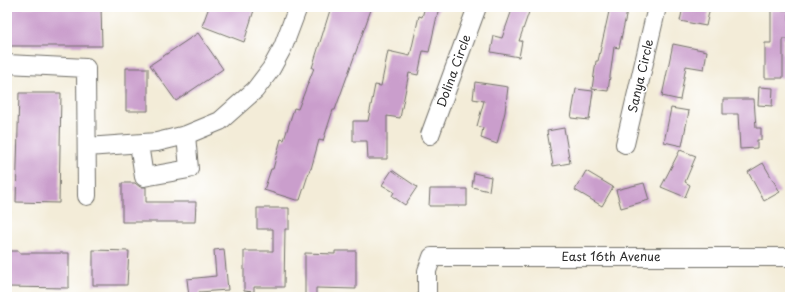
<svg xmlns="http://www.w3.org/2000/svg" width="797" height="304" font-family="'Playpen Sans',sans-serif">
  <style>
    .building { fill: #ca9ecc }
    .lines { fill: none; stroke-linecap: round; stroke-linejoin: round }
    .minor-casing { stroke: #716f68; stroke-width: 20 }
    .minor { stroke: #fff; stroke-width: 18 }
    .labels { text-anchor: middle; stroke-width: 3.5; stroke-linejoin: round; paint-order: stroke }
    .street-label { font-size: 12px; fill: #2b2b2b; stroke: #fff }
  </style>
  <rect width="100%" height="100%" fill="#fff"/>
  <filter id="ink" filterUnits="userSpaceOnUse"><feTurbulence type="fractalNoise" baseFrequency=".025" numOctaves="2"/><feDisplacementMap in="SourceGraphic" scale="8" xChannelSelector="R" yChannelSelector="G"/><feConvolveMatrix kernelMatrix="1 2 1 2 8 2 1 2 1" color-interpolation-filters="sRGB"/></filter>
  <filter id="wash" filterUnits="userSpaceOnUse"><feTurbulence type="fractalNoise" baseFrequency=".012" numOctaves="4" result="noise"/><feDisplacementMap in="SourceGraphic" scale="16" xChannelSelector="R" yChannelSelector="G"/><feGaussianBlur stdDeviation="0.9" result="paint"/><feColorMatrix in="noise" values="0 0 0 0 0 0 0 0 0 0 0 0 0 0 0 0 0 1.4 0 .05"/><feComposite in="paint" operator="in"/></filter>
  <g filter="url(#wash)">
    <rect width="100%" height="100%" fill="#f3ecd8"/>
    <g id="blocks">
      <path class="building" d="M7,7H101L102,46H7Z
        M209,7H255L244,42L202,26Z
        M331,7H372L335,110H333L323,141L319,140L311,169H310L300,200H296L264,190L271,169H273L281,139L284,140L294,108L298,109L314,68H312Z
        M425,7H439L429,52L423,51L418,75L409,73L400,118L387,116V159H368L367,141H353V121H368L375,85L381,86L388,51L410,56L419,16L422,17Z
        M513,7L529,12L519,41H522L519,57L491,52L494,36L502,38Z
        M610,7H628L619,48L614,47L608,91L592,89L596,61H598Z
        M683,7H710L706,26L680,21Z
        M771,10H789V39H783V78H765V43H771Z
        M198,33L223,69L176,101L150,65Z
        M673,44L707,51L704,69L686,66L680,100L662,96Z
        M126,68H148V111H126Z
        M475,82L508,87L505,112L497,144L481,138L483,128L477,126L484,101L473,99Z
        M759,87L773,88L772,106L758,105Z
        M576,89L593,91L589,120L571,118Z
        M19,93H61L59,203L16,202Z
        M723,99H754L756,128H761V140H757V148L740,149L738,114H723Z
        M671,108L689,111L682,146L664,142Z
        M564,128L570,163L553,166L547,131Z
        M680,150L696,156L685,182L690,185L685,197L661,187Z
        M763,163L780,192L764,201L748,172Z
        M392,170L417,187L405,205L392,196L394,192L382,185Z
        M586,171L613,187L602,206L575,190Z
        M474,173L491,177L489,191L472,187Z
        M122,183H135L140,187H146V202H196L195,222H122Z
        M644,183L649,200L621,208L616,190Z
        M430,189H467V206H429Z
        M257,208H289V229H285L284,287H254V292L244,291V251H273V229H257Z
        M224,249L228,290L199,292V297H189L187,279L216,276L214,250Z
        M93,250L129,251L127,285H93Z
        M7,251H19V253H69V288L7,287Z
        M335,251H356V289L316,288V296H305V253L335,254Z"/>
    </g>
  </g>
  <g filter="url(#ink)">
    <use href="#blocks" fill-opacity="0" stroke="#716f68" stroke-width="1"/>
    <g class="lines">
      <defs>
        <path id="minor" d="M7,64L86,68L87,196
          M430,135L477,7
          M139,144L144,177L189,169L186,135
          M625,144L657,7
          M87,147L157,142L186,135L220,121L255,90L271,69L283,47L298,7
          M427,297V271L432,257H790"/>
      </defs>
      <use href="#minor" class="minor-casing"/>
      <use href="#minor" class="minor"/>
    </g>
  </g>
  <g class="labels">
    <g class="street-label">
      <text transform="translate(454 71) rotate(-70)" y="4">Dolina Circle</text>
      <text transform="translate(641 76) rotate(-77)" y="4">Sanya Circle</text>
      <text x="611" y="261">East 16th Avenue</text>
    </g>
  </g>
  <rect width="797" height="304" fill="none" stroke="#fff" stroke-width="24"/>
</svg>
